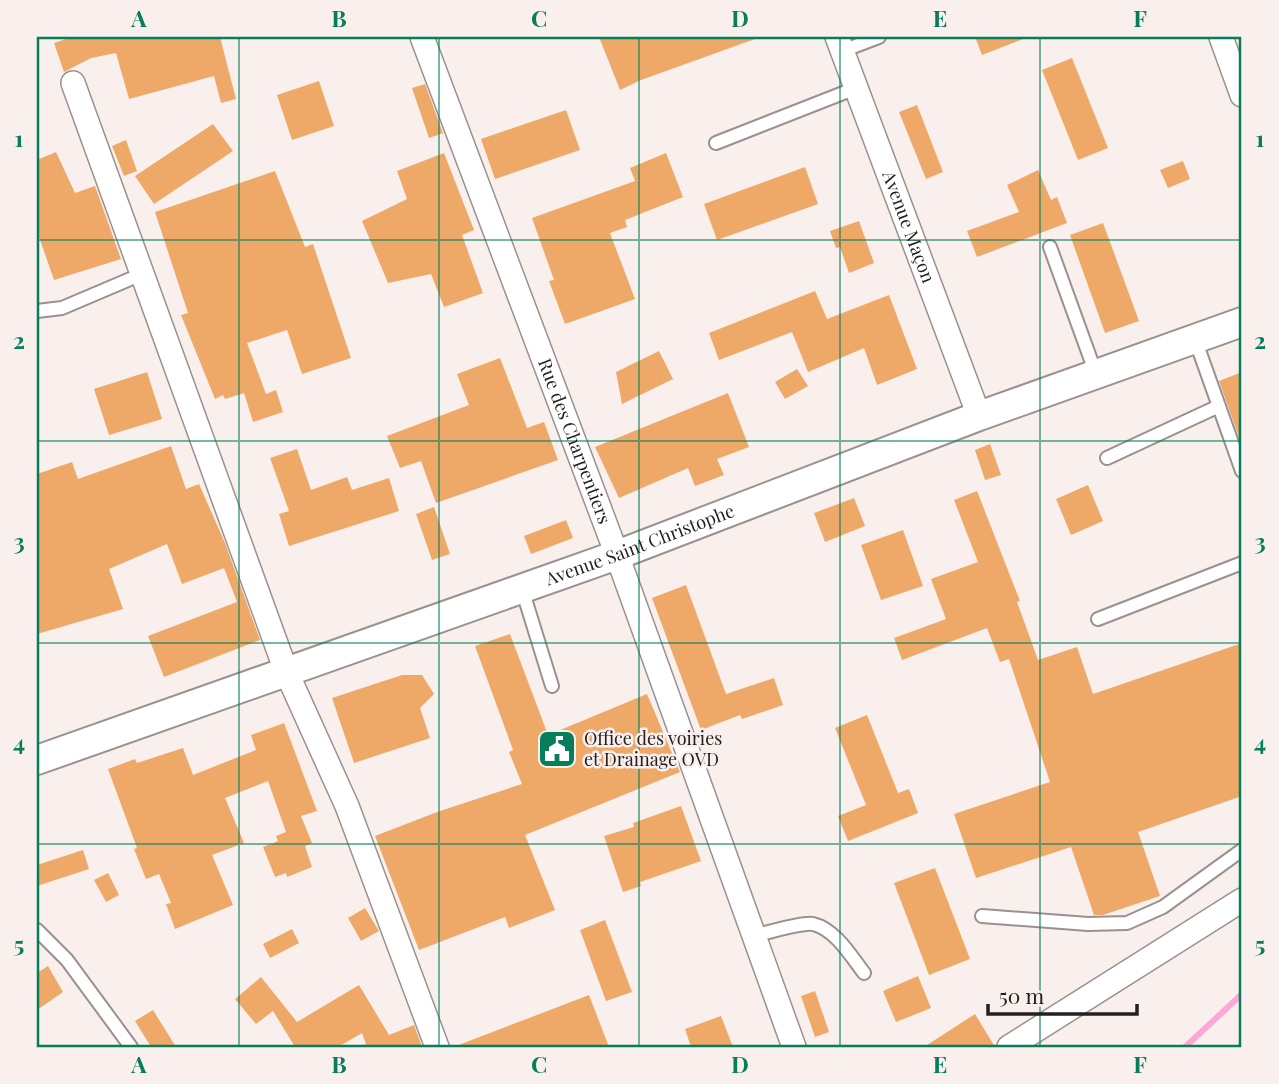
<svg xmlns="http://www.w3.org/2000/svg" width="1279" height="1084" font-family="'Playfair Display',serif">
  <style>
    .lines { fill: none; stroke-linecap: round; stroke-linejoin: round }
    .stream { stroke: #fda7d6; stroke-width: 6 }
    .building { fill: #eea968 }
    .service-casing { stroke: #9a918e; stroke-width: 16 }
    .minor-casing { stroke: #9a918e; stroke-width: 26 }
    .tertiary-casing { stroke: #9a918e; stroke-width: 32 }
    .service { stroke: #fff; stroke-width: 12 }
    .minor { stroke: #fff; stroke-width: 23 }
    .tertiary { stroke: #fff; stroke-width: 28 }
    .grid { fill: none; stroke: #067d5b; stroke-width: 2; stroke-opacity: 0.55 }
    .labels { text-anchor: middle; stroke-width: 5; stroke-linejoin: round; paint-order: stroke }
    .street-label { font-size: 18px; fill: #24201f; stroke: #f9f0ed }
    .poi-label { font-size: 18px; fill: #24201f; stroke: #f9f0ed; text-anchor: start }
    .neatline { fill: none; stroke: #067d5b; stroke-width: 2.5 }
    .grid-label { font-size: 23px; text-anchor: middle; font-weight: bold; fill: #067d5b }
  </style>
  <rect width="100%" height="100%" fill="#f9f0ed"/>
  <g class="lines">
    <path class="stream" d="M1185,1047L1242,994"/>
  </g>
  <path class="building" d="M72,37H220L236,99L221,103L214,76L129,99L116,53L91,58L64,72L54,43Z
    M599,37H755V39L641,80L620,90Z
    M975,37H1025L1026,38L982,55Z
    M1072,58L1108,148L1078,160L1042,70Z
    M319,81L334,126L292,140L277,95Z
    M425,84L443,133L429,138L412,88Z
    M917,105L943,172L926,179L899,112Z
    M566,110L580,150L495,179L481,139Z
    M213,124L233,151L154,204L135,176Z
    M126,140L137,171L124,176L112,146Z
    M56,152L75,193L95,186L121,259L54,280L37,231V160Z
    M444,153L474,230L462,235L483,293L444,307L431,274L388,283L362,221L407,199L397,171Z
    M666,153L683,197L625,220L627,227L610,233L635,299L565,324L549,281L554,280L532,218L635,181L630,168Z
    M1183,161L1190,179L1168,188L1160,170Z
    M805,167L818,204L717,240L704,204Z
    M1038,170L1051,200L1057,197L1067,223L977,257L967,231L1019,212L1007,185Z
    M275,171L305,247L313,244L351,358L302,374L287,330L247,343L266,394L276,390L283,412L253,422L244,393L225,399L223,395L215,399L181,315L188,313L155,212Z
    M859,221L874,263L849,273L840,247L836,248L830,231Z
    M1103,223L1139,321L1105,333L1070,235Z
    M815,291L827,319L889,295L917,369L877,385L864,348L808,372L792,332L719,360L709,333Z
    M659,351L673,379L622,404L616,372Z
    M500,358L527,428L544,422L558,460L436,503L421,461L400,468L387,436L469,405L457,374Z
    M797,369L808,386L785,399L775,382Z
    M147,372L162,419L109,435L94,389Z
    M1242,372V440H1240L1219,381Z
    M728,393L749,447L717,459L724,475L695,486L688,468L619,498L595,447Z
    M990,444L1001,475L985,480L975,450Z
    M171,446L186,489L199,484L225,543L260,640L164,677L148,636L237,602L224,568L182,584L167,544L109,569L123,609L37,634V474L72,462L78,479Z
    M297,449L311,490L347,477L352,490L389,478L399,511L289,546L279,514L289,511L270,458Z
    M1088,485L1103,521L1071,535L1056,499Z
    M977,491L1020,601L1017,602L1038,660L1077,647L1093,694L1242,643V796L1138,832L1160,896L1103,915H1094L1071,847L976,878L954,814L1050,782L1009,659L1000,662L987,628L902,660L894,638L946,619L931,579L978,562L954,500Z
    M854,498L865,526L825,542L814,513Z
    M434,507L450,554L432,560L416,514Z
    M566,520L573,538L531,554L524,536Z
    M903,530L923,586L881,600L861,545Z
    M686,585L726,694L774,678L783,705L742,719L740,715L701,730L652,598Z
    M510,634L548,735L647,694L680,772L525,835L555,910L509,928L505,917L419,950L375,836L437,812L522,784L509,752L513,750L475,646Z
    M402,675H422L434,694L420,708L430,738L354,763L332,698Z
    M867,715L898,793L909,789L918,813L848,841L838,816L866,805L835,728Z
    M284,723L317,811L301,816L312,843L305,846L312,867L287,877L286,873L275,877L263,847L278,841L276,836L286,832L268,781L225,798L244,843L212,855L233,905L175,929L166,904L171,903L159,874L146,879L134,849L137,848L108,769L135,759L137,763L183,748L193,775L256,750L251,735Z
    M681,806L701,861L640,882L641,886L623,892L604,836L634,827L633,823Z
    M83,850L89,869L37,886V865Z
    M935,868L970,959L929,975L894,883Z
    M108,873L119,895L106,902L94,880Z
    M365,908L379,931L361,941L348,918Z
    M605,920L632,992L606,1001L580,930Z
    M292,929L299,943L270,958L263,944Z
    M48,966L63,992L37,1010V973Z
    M918,976L931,1008L896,1022L883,991Z
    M261,977L297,1022L359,985L389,1035L414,1025L422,1047H360L366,1044L362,1033L338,1047H295L273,1011L256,1024L235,999Z
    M815,991L829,1032L815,1037L801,996Z
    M589,995L609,1047H456V1046Z
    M153,1010L176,1047H151L135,1021Z
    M975,1014L995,1047H924Z
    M721,1016L733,1047H691L685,1029Z"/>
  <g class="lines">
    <defs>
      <path id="service" d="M842,51L879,37
        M716,143L856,88
        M1050,247L1096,374
        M37,311L62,308L142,274
        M1195,339L1242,471
        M1107,458L1219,406
        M522,589L552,686
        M1098,619L1242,563
        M982,916L1088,924L1127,923L1163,907L1242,850
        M37,930L67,960L131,1047
        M754,936C765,933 803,922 813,924C835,929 851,956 864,973"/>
      <g id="minor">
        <path id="s1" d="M422,37L617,555L794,1047"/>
        <path id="s2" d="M837,37L979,416"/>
        <path d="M1221,37L1242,95"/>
        <path d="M73,83L286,671L347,806L437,1047"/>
        <path d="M1009,1047L1242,900"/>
      </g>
      <g id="tertiary">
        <path id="s3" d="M37,760L617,555L979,416L1242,322"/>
      </g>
    </defs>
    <use href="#service" class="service-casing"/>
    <use href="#minor" class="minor-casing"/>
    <use href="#tertiary" class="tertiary-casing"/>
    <use href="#service" class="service"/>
    <use href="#minor" class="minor"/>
    <use href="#tertiary" class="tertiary"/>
  </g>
  <path class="grid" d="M239,37V1047M439,37V1047M639,37V1047M840,37V1047M1040,37V1047M37,240H1242M37,441H1242M37,643H1242M37,844H1242"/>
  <defs>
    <symbol id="civic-square" viewBox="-11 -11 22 22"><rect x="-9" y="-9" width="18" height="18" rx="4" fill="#067d5b" stroke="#f9f0ed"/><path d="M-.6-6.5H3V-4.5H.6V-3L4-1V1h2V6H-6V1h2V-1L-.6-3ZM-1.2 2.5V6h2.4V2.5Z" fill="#fff"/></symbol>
  </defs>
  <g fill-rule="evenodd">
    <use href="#civic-square" x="535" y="727" width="44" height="44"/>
  </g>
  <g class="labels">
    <g class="street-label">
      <text dy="6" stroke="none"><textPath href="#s2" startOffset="203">Avenue Maçon</textPath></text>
      <text dy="6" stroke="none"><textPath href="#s1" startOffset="432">Rue des Charpentiers</textPath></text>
      <text dy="6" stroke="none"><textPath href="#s3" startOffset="640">Avenue Saint Christophe</textPath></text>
    </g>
    <g class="poi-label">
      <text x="584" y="745">Office des voiries<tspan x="584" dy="21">et Drainage OVD</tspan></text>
    </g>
  </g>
  <rect width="1279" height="1084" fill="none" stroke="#f9f0ed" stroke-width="77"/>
  <path d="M988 1004v10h149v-10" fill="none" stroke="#24201f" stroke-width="3.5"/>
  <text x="999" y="1004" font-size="21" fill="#24201f" stroke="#f9f0ed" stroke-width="5" paint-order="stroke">50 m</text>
  <rect x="38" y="38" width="1202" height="1008" class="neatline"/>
  <g class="grid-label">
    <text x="139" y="27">A</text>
    <text x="339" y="27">B</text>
    <text x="539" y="27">C</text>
    <text x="740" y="27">D</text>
    <text x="940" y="27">E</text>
    <text x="1140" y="27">F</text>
    <text x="19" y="147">1</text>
    <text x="1260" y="147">1</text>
    <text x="19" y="349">2</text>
    <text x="1260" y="349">2</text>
    <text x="19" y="550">3</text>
    <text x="1260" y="550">3</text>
    <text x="19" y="751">4</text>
    <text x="1260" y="751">4</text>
    <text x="19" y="953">5</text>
    <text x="1260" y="953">5</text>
    <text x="139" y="1073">A</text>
    <text x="339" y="1073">B</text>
    <text x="539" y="1073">C</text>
    <text x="740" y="1073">D</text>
    <text x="940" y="1073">E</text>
    <text x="1140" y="1073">F</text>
  </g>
</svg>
